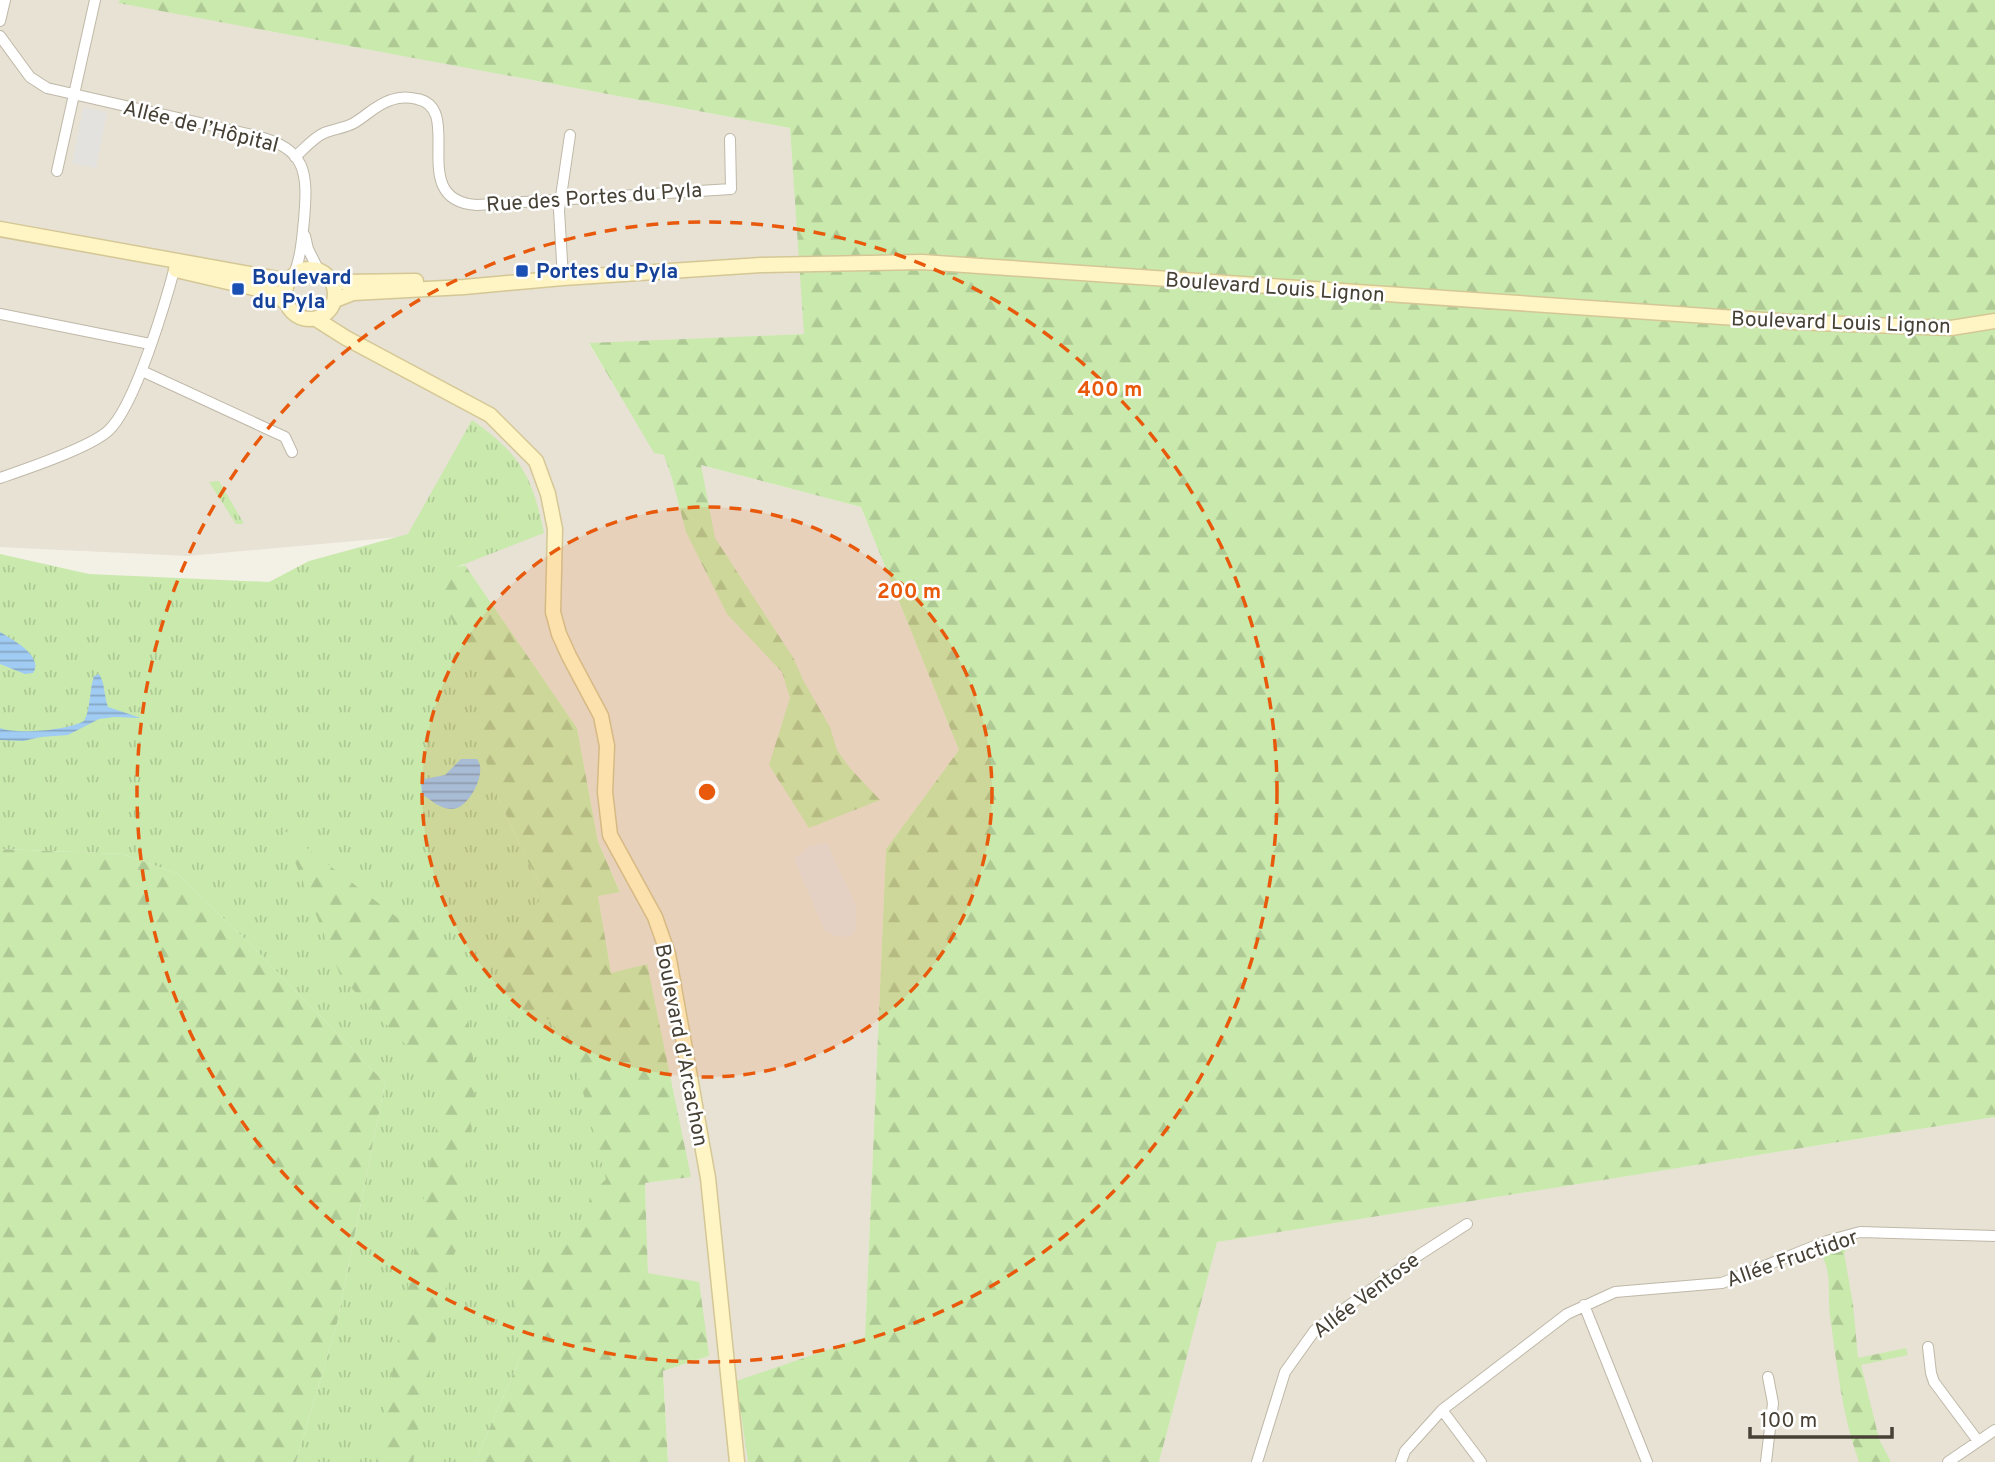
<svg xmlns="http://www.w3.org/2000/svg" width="1995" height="1462" font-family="Overpass,sans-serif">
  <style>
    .residential { fill: #e7e2d4 }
    .grass { fill: url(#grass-tufts) }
    .forest { fill: url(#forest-firs) }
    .parking { fill: #e4e2de }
    .water { fill: url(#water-rules) }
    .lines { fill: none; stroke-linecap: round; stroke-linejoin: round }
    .street-casing { stroke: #bfb8a8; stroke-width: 12 }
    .secondary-casing { stroke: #d5c795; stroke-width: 17 }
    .street { stroke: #fff; stroke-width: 10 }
    .secondary { stroke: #fff4c4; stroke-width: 14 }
    .ring { fill: none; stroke: #e8590c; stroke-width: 3.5; stroke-dasharray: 12 9 }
    .transit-dot { fill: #1a4fb4; stroke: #fff; stroke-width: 2.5 }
    .labels { text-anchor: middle; stroke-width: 5; stroke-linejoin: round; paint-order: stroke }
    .street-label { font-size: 21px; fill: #464035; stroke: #fff }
    .transit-label { font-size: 21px; font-weight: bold; fill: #164399; stroke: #fff; text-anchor: start }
    .centre { fill: #e8590c; stroke: #fff; stroke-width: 3.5 }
    .ring-label { font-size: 21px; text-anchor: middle; font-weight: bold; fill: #e8590c; stroke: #fff; stroke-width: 5; stroke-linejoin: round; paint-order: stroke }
  </style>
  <defs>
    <pattern id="grass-tufts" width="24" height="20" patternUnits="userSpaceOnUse" patternTransform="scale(1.75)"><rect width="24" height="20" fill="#cae9ad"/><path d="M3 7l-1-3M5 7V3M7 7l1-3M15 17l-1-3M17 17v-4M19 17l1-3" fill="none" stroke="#afc995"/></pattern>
    <pattern id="forest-firs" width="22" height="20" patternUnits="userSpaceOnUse" patternTransform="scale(1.75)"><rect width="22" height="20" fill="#cae9ad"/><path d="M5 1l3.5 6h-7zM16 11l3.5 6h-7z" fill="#afc995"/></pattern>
    <pattern id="water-rules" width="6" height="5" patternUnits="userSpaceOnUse" patternTransform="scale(1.75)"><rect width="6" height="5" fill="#a0cbf2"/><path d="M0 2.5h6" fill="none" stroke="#84a6c5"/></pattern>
  </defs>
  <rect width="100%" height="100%" fill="#f3f0e6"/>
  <path class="residential" d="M0,0H120L119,3L790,128L805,334L589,344L655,453L861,507L959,750L886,849L865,1338L737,1381L748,1462H668L663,1371L709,1356L648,1274L645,1183L690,1177L646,964L611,974L598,896L620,891L598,842L577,728L465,565L421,535L188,556L0,547Z
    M1995,1117V1462H1159L1216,1242Z"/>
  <path class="grass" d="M472,420C520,454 532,475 544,533L457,567L482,610L498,798L528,862L545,893L648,1274L699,1282L709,1356L520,1358L475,1462H296L337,1323L385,1083L253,947L178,874L123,854L0,849V554L89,574L269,582L309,561L408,534Z
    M219,481L243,522V524H236L209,482Z"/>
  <path class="forest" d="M120,0H1995V1117L1217,1242L1159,1462H748L736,1381L865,1337L886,849L959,750L861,507L701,465L715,538L794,659L803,680L830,727L837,750L849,767L880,800L809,828L769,765L790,698L782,672L727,614L686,532L672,478L664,455L654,453L589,343L804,334L790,128L118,3Z
    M465,565L577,728L598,842L620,892L598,896L611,973L647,964L691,1177L645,1183L648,1273L699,1282L709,1356L663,1371L668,1462H475L520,1358L513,1295L553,1248L586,1222L590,1196L606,1179L571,1047L549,1019L501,1018L499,953L545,893L528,862L498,798L483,751V679L433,584L451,569Z
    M282,829L403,922L459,947L476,1081L456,1242L421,1410L413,1462H376L444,1085L341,977Z
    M0,849L123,854L178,874L253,947L385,1083L337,1323L296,1462H0Z
    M1854,1242L1844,1253L1853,1304L1858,1358L1906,1348L1908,1355L1861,1365L1879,1439L1891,1462H1859C1842,1415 1837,1366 1830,1316C1827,1294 1833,1271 1820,1253Z"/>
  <path class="parking" d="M83,107L107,112L96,168L72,163Z
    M827,843L856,906V930L851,936L838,937L825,931L794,859L808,847Z"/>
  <path class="water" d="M0,632C13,640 44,656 33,673L25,674L0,664Z
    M99,674C105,683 104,696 108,707L141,718L114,717L99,719L68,735L41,737L23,741L0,740V728C17,735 68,730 84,721C91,708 89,691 94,676Z
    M461,759H477C488,772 469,808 453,809C440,809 432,801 422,794L421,784L425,779L445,775Z"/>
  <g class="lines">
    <defs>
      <path id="street" d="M0,21L5,0
        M0,36L30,77L47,88L256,136C307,148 308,173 304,220C302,239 301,257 294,274
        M295,157C304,149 313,138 324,133C334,129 345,128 354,123C366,116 377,104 391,100C399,97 409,97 417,99C466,108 405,201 477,205L731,189L730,139
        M57,171L95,0
        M305,236L308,249L319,271
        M563,278L559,210L570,135
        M0,314L150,344
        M142,371L285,437L292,452
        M0,478C26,469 89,448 108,431C135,407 166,301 176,263
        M1584,1305L1647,1462
        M1928,1347L1931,1373L1934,1382L1978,1441
        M1442,1410L1481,1462
        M1257,1462L1285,1372L1315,1330L1419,1255L1467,1224
        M1401,1462L1405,1451L1442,1410L1567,1314L1615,1292L1722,1283L1827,1241L1860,1232L1995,1236
        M1766,1462L1773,1403L1768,1377
        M1948,1462L1995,1430"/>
      <path id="secondary" d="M0,229L289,281
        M285 294a25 25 0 1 1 50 0a25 25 0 1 1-50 0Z
        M176,270L275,293L286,303
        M331,280L342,282L416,281
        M335,300L353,293L464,287L563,278L761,265L922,262L1793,322L1951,328L1995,321
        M316,319L346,338L490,415L536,461L548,494L555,529L553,612L559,634L569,656L601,716L607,746L605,792L610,835L655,917L668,954L708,1178L737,1462"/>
    </defs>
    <use href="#street" class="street-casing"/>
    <use href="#secondary" class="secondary-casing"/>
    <use href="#street" class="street"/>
    <use href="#secondary" class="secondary"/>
  </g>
  <circle cx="707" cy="792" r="285" fill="#e8590c" fill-opacity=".12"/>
  <g class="ring">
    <circle cx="707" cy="792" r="285"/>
    <circle cx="707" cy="792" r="570"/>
  </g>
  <g class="transit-dot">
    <rect x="515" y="264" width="14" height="14" rx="3.5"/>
    <rect x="231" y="282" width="14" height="14" rx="3.5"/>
  </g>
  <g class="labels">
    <g class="street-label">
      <text transform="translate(201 126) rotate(14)" y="7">Allée de l’Hôpital</text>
      <text transform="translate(594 197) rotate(-4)" y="7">Rue des Portes du Pyla</text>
      <text transform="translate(1275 287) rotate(4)" y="7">Boulevard Louis Lignon</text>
      <text transform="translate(1841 322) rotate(2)" y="7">Boulevard Louis Lignon</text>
      <text transform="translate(682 1045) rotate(79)" y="7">Boulevard d'Arcachon</text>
      <text transform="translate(1792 1258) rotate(-19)" y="7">Allée Fructidor</text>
      <text transform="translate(1366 1295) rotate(-37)" y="7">Allée Ventose</text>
    </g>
    <g class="transit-label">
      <text x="536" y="278">Portes du Pyla</text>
      <text x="252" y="284">Boulevard<tspan x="252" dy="24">du Pyla</tspan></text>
    </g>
  </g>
  <circle cx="707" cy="792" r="10" class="centre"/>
  <g class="ring-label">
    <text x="1110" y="396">400 m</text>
    <text x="909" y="598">200 m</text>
  </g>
  <path d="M1750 1427v10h142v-10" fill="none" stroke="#464035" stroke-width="3.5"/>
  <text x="1760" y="1427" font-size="21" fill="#464035" stroke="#ffffff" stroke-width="5" paint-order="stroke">100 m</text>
</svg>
